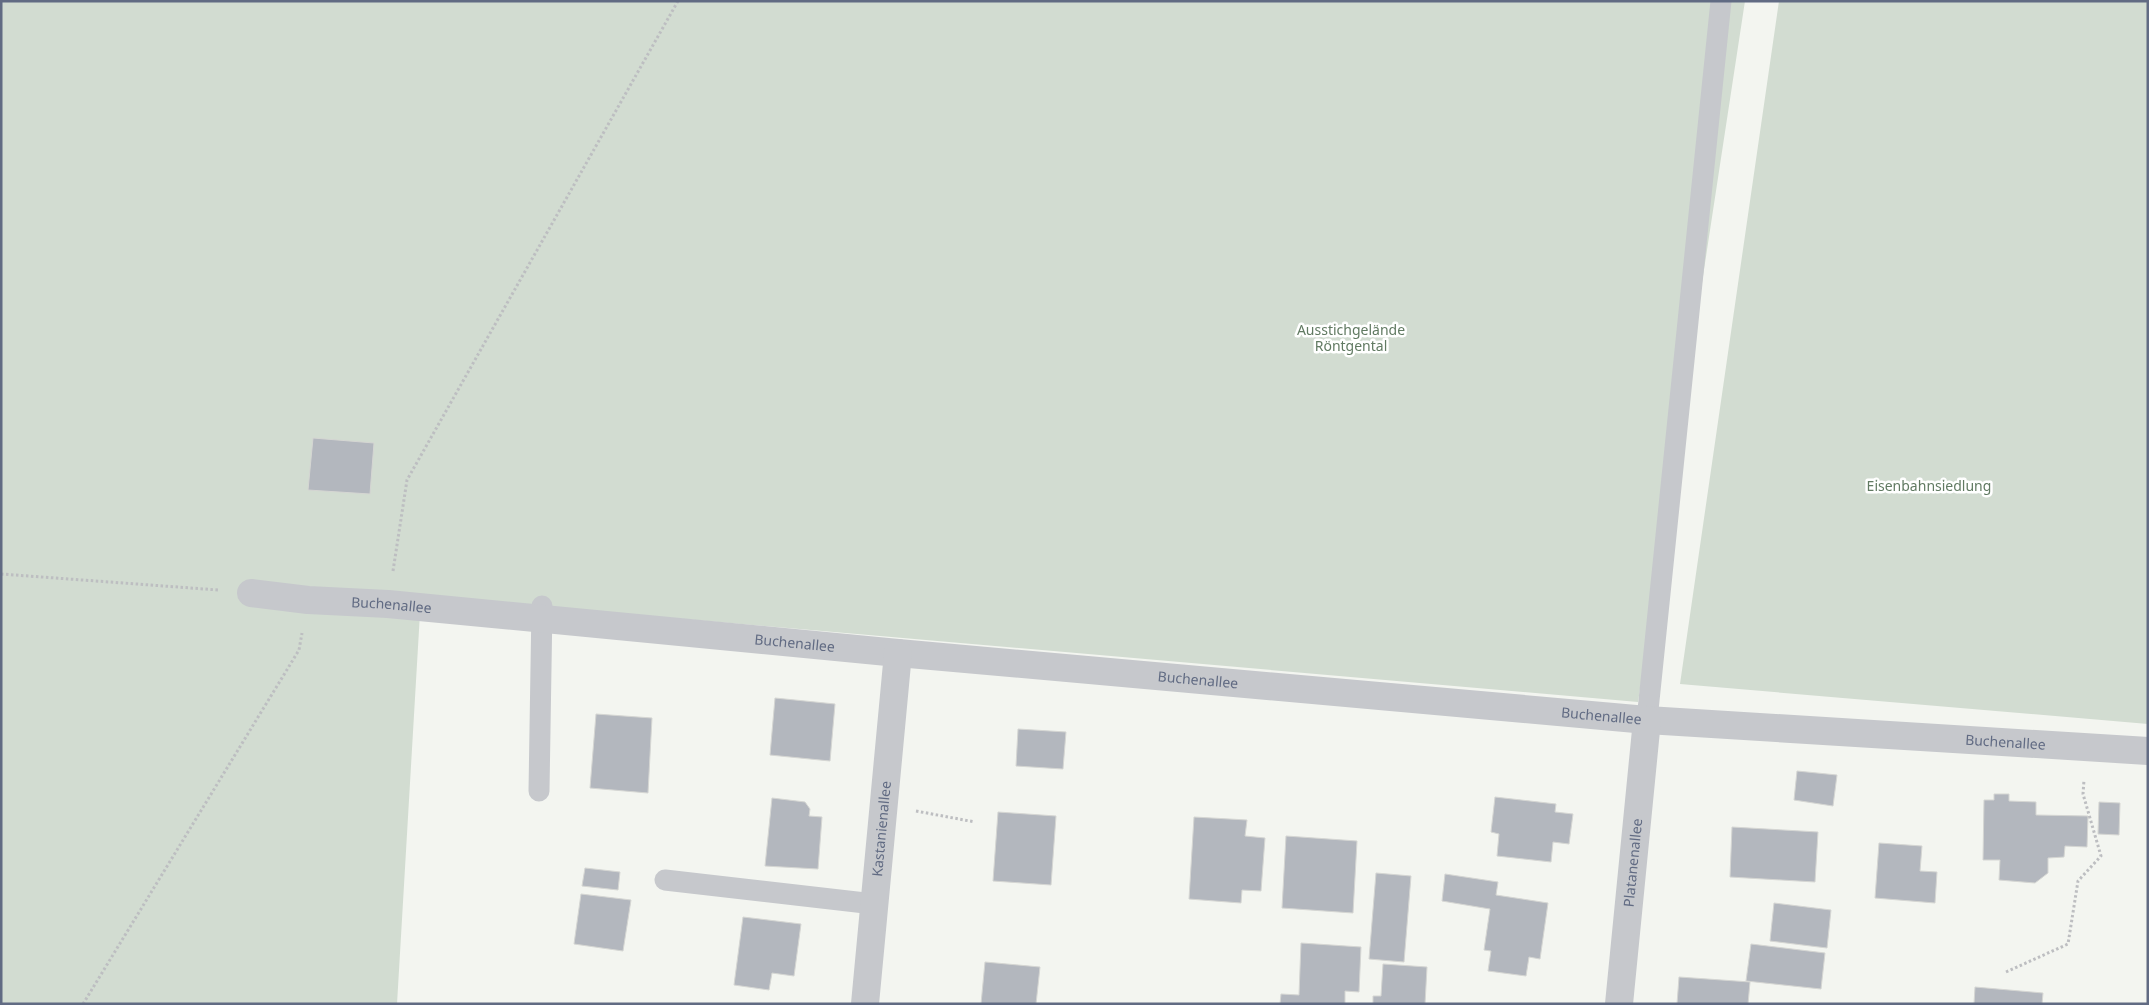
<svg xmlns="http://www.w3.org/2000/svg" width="2149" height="1005" font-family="'Noto Sans',sans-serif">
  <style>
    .green { fill: #d2dcd1 }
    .building { fill: #b3b7be; stroke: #d5d6d3 }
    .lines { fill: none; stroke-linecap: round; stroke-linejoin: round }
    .path { stroke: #bdbec1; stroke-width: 3; stroke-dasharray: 2.5 2.5; stroke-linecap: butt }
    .lane { stroke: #c6c8cc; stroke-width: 21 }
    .street { stroke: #c6c8cc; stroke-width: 28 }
    .labels { text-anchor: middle; stroke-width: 5; stroke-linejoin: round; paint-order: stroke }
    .park-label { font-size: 14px; fill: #617a62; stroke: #fff }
    .street-label { font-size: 14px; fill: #616b83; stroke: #fff }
  </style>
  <rect width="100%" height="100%" fill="#f3f5f0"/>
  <path class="green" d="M1,1H1745L1638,702L421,596L397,1004H1Z
    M1779,1H2148V724L1680,684Z"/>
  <path class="building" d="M313,438L374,443L370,494L308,490Z
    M775,698L835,704L830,761L770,755Z
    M596,714L652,718L648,793L590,788Z
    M1018,729L1066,732L1063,769L1016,766Z
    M1797,771L1837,775L1833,806L1794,800Z
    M1994,794H2009V801L2036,802V815L2088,816L2087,847L2065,846L2064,857L2048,858V873L2035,883L1999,880L2000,860H1983L1984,800H1994Z
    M1495,797L1556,804L1555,812L1573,814L1569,844L1553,842L1551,862L1497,856L1499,834L1491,832Z
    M772,798L805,802L810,809L809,816L822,817L818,869L765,866Z
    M2099,802L2120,803L2119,835L2098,834Z
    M998,812L1056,816L1051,885L993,881Z
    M1194,817L1247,820L1245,836L1265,838L1261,891L1242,890L1241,903L1189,899Z
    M1732,827L1818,832L1815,882L1730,877Z
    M1286,836L1357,841L1353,913L1282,908Z
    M1879,843L1922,846L1920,871L1937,872L1935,903L1875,898Z
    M585,868L620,872L618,890L582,886Z
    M1376,873L1411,876L1404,962L1369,959Z
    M1445,874L1498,882L1496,895L1548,903L1540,959L1529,957L1526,976L1488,971L1491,951L1484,950L1490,909L1442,901Z
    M581,894L631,900L623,951L574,944Z
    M1774,903L1831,910L1827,948L1770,941Z
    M743,917L801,924L794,976L772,973L769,990L734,985Z
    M1301,943L1361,947L1359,992L1345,991V1004H1280L1281,994L1299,995Z
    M1751,944L1825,953L1821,989L1746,981Z
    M985,962L1040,967L1036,1004H981Z
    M1383,964L1427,967L1425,1004H1373V996H1381Z
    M1679,977L1750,982L1748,1004H1677Z
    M1975,987L2043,993L2042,1004H1974Z"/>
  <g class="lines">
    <path class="path" d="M393,571L407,480L678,1
      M1,574L218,590
      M916,811L975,822
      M2006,972L2068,944L2078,881L2101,856L2083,794L2084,780
      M83,1004L299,650L302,633"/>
    <path class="lane" d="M1647,720L1721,1
      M539,791L542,606
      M665,880L874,904"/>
    <g class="street">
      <path id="s1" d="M251,593L308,600L388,604L898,653L1647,720L2148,751"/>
      <path id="s2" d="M865,1004L898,653"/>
      <path id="s3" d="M1619,1004L1647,720"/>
    </g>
  </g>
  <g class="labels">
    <g class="park-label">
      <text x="1351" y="335">Ausstichgelände<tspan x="1351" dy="16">Röntgental</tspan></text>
      <text x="1929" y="491">Eisenbahnsiedlung</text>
    </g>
    <g class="street-label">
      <text dy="5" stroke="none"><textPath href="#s1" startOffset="141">Buchenallee</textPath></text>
      <text dy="5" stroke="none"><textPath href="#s1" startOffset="546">Buchenallee</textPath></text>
      <text dy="5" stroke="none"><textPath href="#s1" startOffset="951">Buchenallee</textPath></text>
      <text dy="5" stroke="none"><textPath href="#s1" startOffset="1356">Buchenallee</textPath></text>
      <text dy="5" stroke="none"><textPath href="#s1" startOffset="1761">Buchenallee</textPath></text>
      <text dy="5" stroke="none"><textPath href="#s2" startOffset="176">Kastanienallee</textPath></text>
      <text dy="5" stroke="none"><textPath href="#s3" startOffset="142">Platanenallee</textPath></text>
    </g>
  </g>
  <rect width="2149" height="1005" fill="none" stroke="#616b83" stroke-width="5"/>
</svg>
